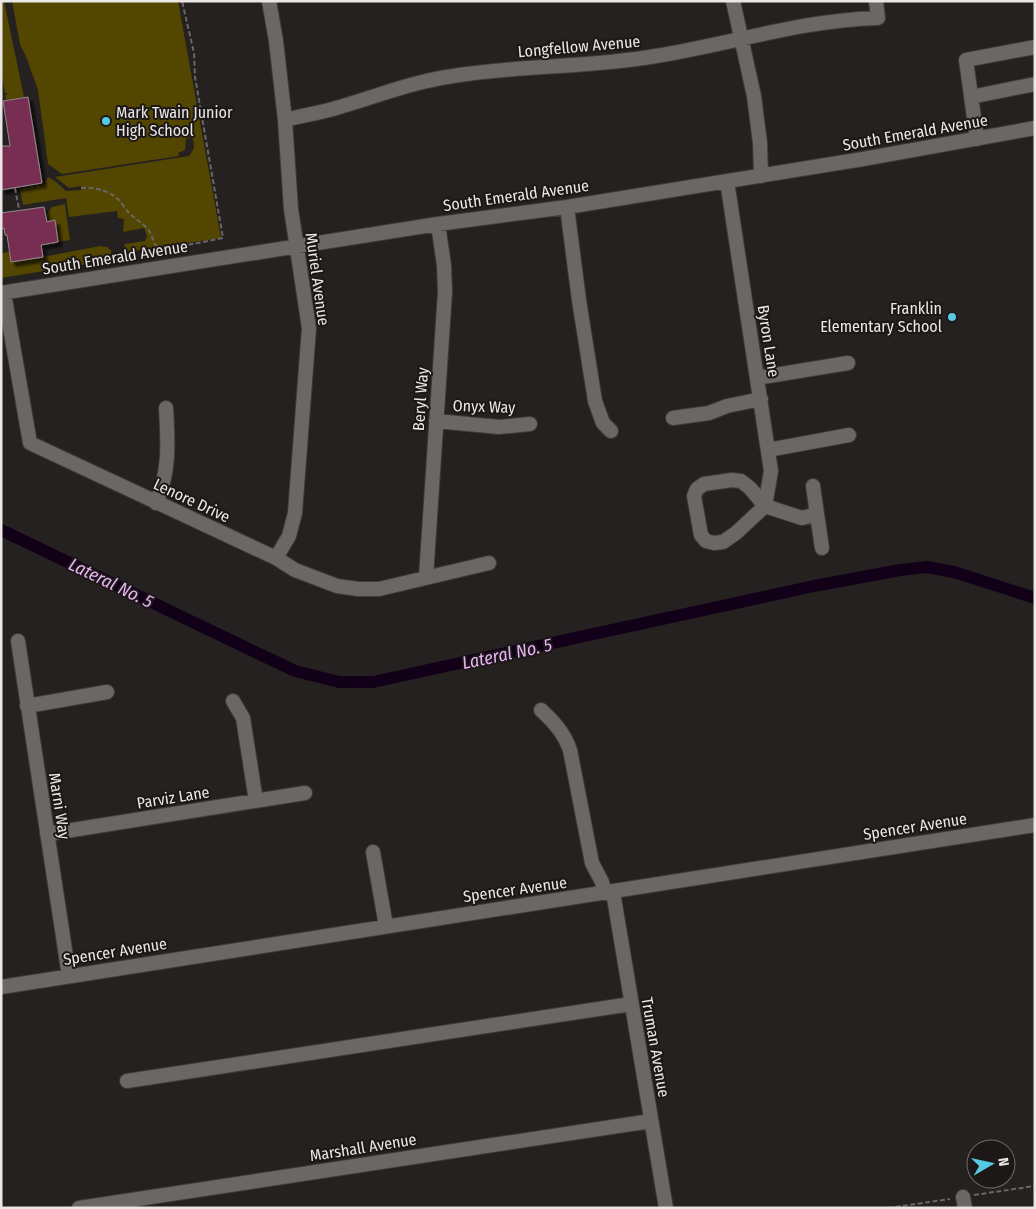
<svg xmlns="http://www.w3.org/2000/svg" width="1036" height="1209" font-family="'Fira Sans Condensed',sans-serif">
  <style>
    .green { fill: #534600 }
    .lines { fill: none; stroke-linecap: round; stroke-linejoin: round }
    .canal { stroke: #120019; stroke-width: 12 }
    .building { fill: #782f52; stroke: #908b8c; filter: url(#shadow) }
    .minor-casing { stroke: #3e3b3a; stroke-width: 16 }
    .path { stroke: #6a6665; stroke-width: 2; stroke-dasharray: 5 2.5; stroke-linecap: butt }
    .minor { stroke: #6c6767; stroke-width: 14 }
    .poi-dot { fill: #57c9e2; stroke: #1c1817; stroke-width: 2 }
    .labels { text-anchor: middle; stroke-width: 4; stroke-linejoin: round; paint-order: stroke }
    .street-label { font-size: 16px; fill: #eae7e6; stroke: #1c1817 }
    .poi-label { font-size: 16px; fill: #eae7e6; stroke: #1c1817; text-anchor: start }
    .water-label { font-size: 18px; font-style: italic; fill: #e9b2f8; stroke: #1c1817 }
  </style>
  <defs>
    <filter id="shadow"><feDropShadow dx="4.5" dy="4.5" stdDeviation="1" flood-color="#0009"/></filter>
  </defs>
  <rect width="100%" height="100%" fill="#252120"/>
  <path class="green" d="M1,1H4L24,97L6,100L5,95H7V93H5L1,72Z
    M12,1H178L221,238L126,252L124,244L145,241L147,236L144,228L123,232L124,219L118,218L117,211L69,217L66,198L23,205L20,189L45,184L46,181L48,177L56,182L66,191L81,190V186L69,188L55,177L189,156C194,150 195,147 193,139L190,137L186,139L185,150L178,153L179,156L62,174L48,164L38,90L27,59L20,44Z
    M65,204L70,240L58,242L55,221H48L47,214L52,207Z
    M100,246L107,247L111,250L112,260L1,278V253L10,252L43,257Z"/>
  <g class="lines">
    <path class="canal" d="M1,530L295,671L339,682H373L814,586L900,570L927,567L954,572L1035,598"/>
  </g>
  <path class="building" d="M28,97L42,183L1,190V146H10L3,101Z
    M44,207L47,222L55,220L58,242L41,245L43,257L11,262L7,235H5L4,228L1,229V213Z"/>
  <g class="lines">
    <defs>
      <path id="minor" d="M269,1L276,41L285,120L291,209L309,328L295,513L289,536L276,558
        M733,1L754,96L760,143L761,176
        M971,97L1035,84
        M285,120C299,116 314,114 329,110C370,99 410,82 453,76C520,65 588,68 656,56C730,44 803,20 878,18L876,1
        M977,139L966,60L1035,47
        M727,181L771,471L765,506
        M567,207L579,300L595,401L603,423L611,431
        M1,293L438,224L567,207L863,159L1035,128
        M4,293L30,443L276,558L295,570L337,586L358,589H379L489,563
        M757,378L848,363
        M673,418L709,413L727,406L761,399
        M436,421L499,427L530,424
        M768,450L849,435
        M156,503C170,472 168,442 166,408
        M765,506L736,533L723,542L714,543L706,541L701,535L694,496L697,489L704,484L732,480L741,481L750,488L765,506L802,518L817,514L813,486
        M817,514L822,548
        M426,577L445,292L444,265L438,224
        M18,641L69,976
        M233,701L243,718L256,801
        M27,706L107,692
        M541,710C554,722 564,733 570,750L592,863L602,882L605,893
        M47,834L305,793
        M373,852L386,926
        M613,892L666,1208
        M1,987L1035,825
        M127,1081L631,1004
        M963,1197L965,1208
        M79,1208L651,1121"/>
    </defs>
    <use href="#minor" class="minor-casing"/>
    <path class="path" d="M15,188L19,209
      M81,188C95,187 108,190 119,200C122,203 125,209 128,212C134,218 141,222 147,228C154,235 151,245 162,250L223,238L195,77L194,53L182,1
      M974,1195L1035,1186
      M888,1208L950,1199"/>
    <use href="#minor" class="minor"/>
  </g>
  <g class="poi-dot">
    <circle cx="106" cy="121" r="5"/>
    <circle cx="952" cy="317" r="5"/>
  </g>
  <g class="labels">
    <g class="street-label">
      <text transform="translate(579 46) rotate(-5)" y="6">Longfellow Avenue</text>
      <text transform="translate(915 132) rotate(-10)" y="6">South Emerald Avenue</text>
      <text transform="translate(516 195) rotate(-8)" y="6">South Emerald Avenue</text>
      <text transform="translate(115 257) rotate(-9)" y="6">South Emerald Avenue</text>
      <text transform="translate(318 279) rotate(82)" y="6">Muriel Avenue</text>
      <text transform="translate(769 341) rotate(81)" y="6">Byron Lane</text>
      <text transform="translate(420 399) rotate(-86)" y="6">Beryl Way</text>
      <text transform="translate(484 406) rotate(2)" y="6">Onyx Way</text>
      <text transform="translate(192 500) rotate(25)" y="6">Lenore Drive</text>
      <text transform="translate(173 797) rotate(-9)" y="6">Parviz Lane</text>
      <text transform="translate(60 806) rotate(81)" y="6">Marni Way</text>
      <text transform="translate(915 826) rotate(-9)" y="6">Spencer Avenue</text>
      <text transform="translate(515 889) rotate(-8)" y="6">Spencer Avenue</text>
      <text transform="translate(115 951) rotate(-9)" y="6">Spencer Avenue</text>
      <text transform="translate(656 1047) rotate(80)" y="6">Truman Avenue</text>
      <text transform="translate(363 1147) rotate(-9)" y="6">Marshall Avenue</text>
    </g>
    <g class="poi-label">
      <text x="116" y="118">Mark Twain Junior<tspan x="116" dy="18">High School</tspan></text>
      <text x="942" y="314" text-anchor="end">Franklin<tspan x="942" dy="18">Elementary School</tspan></text>
    </g>
    <g class="water-label">
      <text transform="translate(111 583) rotate(26)" y="6">Lateral No. 5</text>
      <text transform="translate(507 654) rotate(-12)" y="6">Lateral No. 5</text>
    </g>
  </g>
  <rect width="1036" height="1209" fill="none" stroke="#eae7e6" stroke-width="5"/>
  <g transform="translate(991 1164) rotate(81)"><circle r="24" fill="#1c1817" stroke="#6e6b6a"/>
  <path d="M0-4L9 19L0 12L-9 19Z" fill="#57c9e2"/>
  <text y="-8" font-size="14" font-weight="bold" text-anchor="middle" fill="#eae7e6">N</text>
  </g>
</svg>
